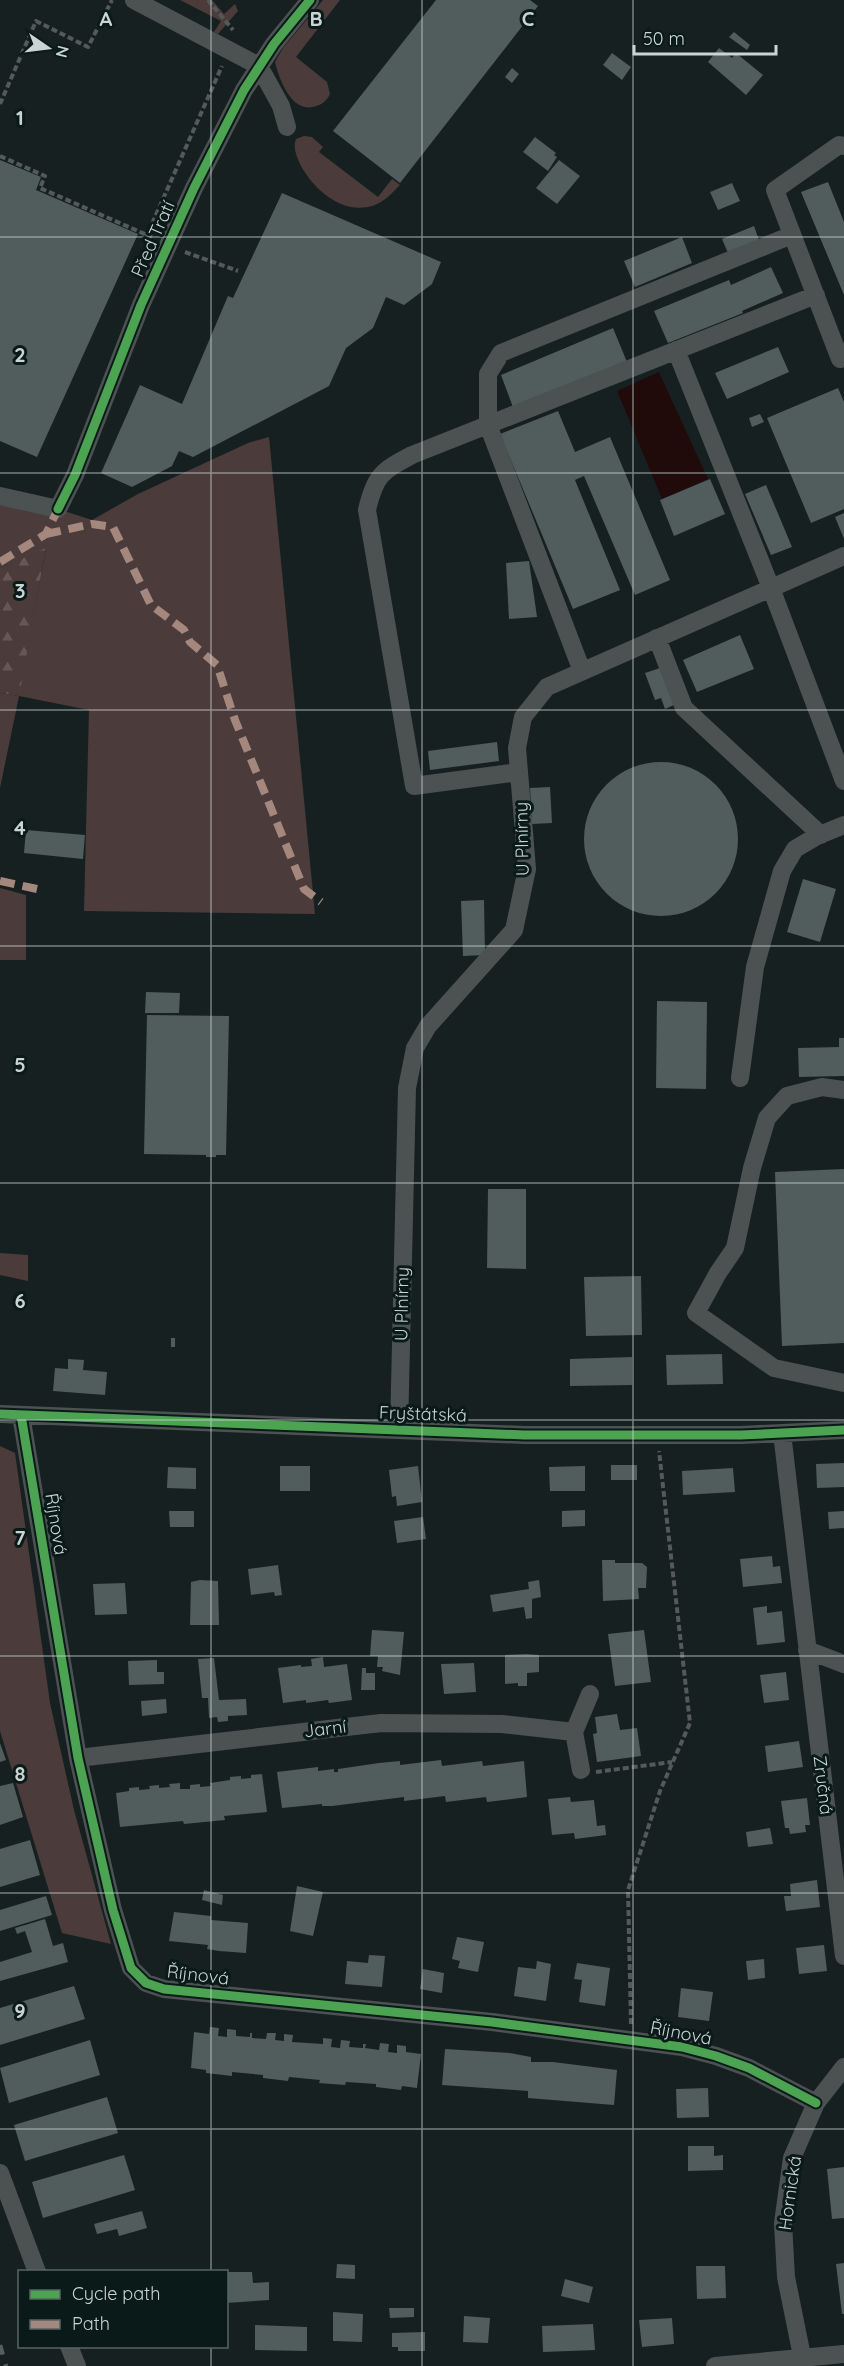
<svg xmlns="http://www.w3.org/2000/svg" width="844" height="2366" font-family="Quicksand,sans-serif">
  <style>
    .green { fill: #4b3c3b }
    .forest { fill: url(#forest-firs) }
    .water { fill: #200b0a }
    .building { fill: #515c5c }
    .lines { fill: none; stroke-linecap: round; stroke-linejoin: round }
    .path { stroke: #535a59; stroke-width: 4; stroke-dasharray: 6 3; stroke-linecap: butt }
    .minor { stroke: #4c5251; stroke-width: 18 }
    .rail { stroke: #585e5d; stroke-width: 4.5; stroke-dasharray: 10 10; stroke-linecap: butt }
    .quiet { stroke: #a5887d; stroke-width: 8; stroke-dasharray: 15 8; stroke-linecap: butt }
    .cycleway-casing { stroke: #0a1a19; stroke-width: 13 }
    .cycleway { stroke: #4ca352; stroke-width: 9 }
    .grid { fill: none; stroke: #cad4d3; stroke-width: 1.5; stroke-opacity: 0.55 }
    .labels { text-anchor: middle; stroke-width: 6; stroke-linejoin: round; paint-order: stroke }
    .street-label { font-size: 18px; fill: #cad4d3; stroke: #0a1a19 }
    .grid-label { font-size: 20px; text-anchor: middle; font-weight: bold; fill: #cad4d3; stroke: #0a1a19; stroke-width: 6; stroke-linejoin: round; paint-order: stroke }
  </style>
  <defs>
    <pattern id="forest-firs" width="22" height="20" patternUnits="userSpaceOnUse" patternTransform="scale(1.5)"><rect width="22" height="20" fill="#4b3c3b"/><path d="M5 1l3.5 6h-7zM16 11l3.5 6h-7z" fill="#645756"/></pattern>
  </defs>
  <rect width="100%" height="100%" fill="#172020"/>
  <path class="green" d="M180,0H212L224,14L235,4L238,11L218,34L214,32L221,21Z
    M323,0H340L296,57L327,82L330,94C327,100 323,104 316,106C292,115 279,79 275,62L283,48Z
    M304,136L312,137L323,147L319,152L378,197L392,179L400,185C394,191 387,199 379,203C346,220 312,189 299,162C296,154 293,148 296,139Z
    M269,437L315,914L84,911L89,710L19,696L0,788V693L18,696L46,549L0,568V496L58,509L92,520L138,494L248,443Z
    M0,888L26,895V960H0Z
    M0,1253L28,1255V1281L0,1275Z
    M0,1446L15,1453L50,1703L74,1810L111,1944L62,1933L0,1731Z"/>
  <path class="forest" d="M46,548L19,696L0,693V568Z"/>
  <path class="water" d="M659,372L708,479L662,499L617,391Z"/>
  <path class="building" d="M436,0H530L538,6L400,183L333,131Z
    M734,32L750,45L747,50L729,37Z
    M719,48L732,58L736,53L763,75L746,95L708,62Z
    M612,53L631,67L622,80L603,65Z
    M512,68L519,74L512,83L505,77Z
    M535,137L556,153L554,155L557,157L548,171L523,152Z
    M0,160L41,177L36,190L138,234L37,457L0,441Z
    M559,160L580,176L557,204L536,188Z
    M828,182L844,222V295L801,192Z
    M732,183L740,201L718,210L710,192Z
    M282,193L441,262L432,284L404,305L386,297L373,328L346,348L329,386L193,457L179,451L172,466L132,487L101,473L140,385L182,404L228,296L233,298Z
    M754,226L759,240L728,253L722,239Z
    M682,237L692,263L635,287L624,261Z
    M771,267L783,293L742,311L743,313L668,343L654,311L729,280L731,285Z
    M613,328L627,362L514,410L501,375Z
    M778,347L789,372L727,399L715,373Z
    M838,388L844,402V509L811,523L767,418Z
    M558,411L575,452L610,437L670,580L635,595L584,476L575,480L620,590L573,609L500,434Z
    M760,414L764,422L752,427L749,418Z
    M710,479L725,514L674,536L660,500Z
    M766,485L792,547L771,555L745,494Z
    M844,513V539L835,517Z
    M529,561L537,617L509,619L506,563Z
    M740,635L754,669L697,692L683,660Z
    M660,668L674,705L665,709L661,698L655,700L645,673Z
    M497,742L499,761L430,770L428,751Z
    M584 839a77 77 0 1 1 154 0a77 77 0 1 1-154 0Z
    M550,787L552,823L532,824L530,788Z
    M26,830L85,835L83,859L24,853Z
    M803,879L836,889L820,942L787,932Z
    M484,900L485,955L463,956L461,901Z
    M146,992L180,993L179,1013H145Z
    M657,1001L707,1002L706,1089L656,1088Z
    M147,1015L229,1016L226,1155H216V1157H206V1155L144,1154Z
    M839,1038H844V1076L799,1077L798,1048L839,1047Z
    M844,1169V1343L782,1346L775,1172Z
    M488,1189H526V1269L487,1268Z
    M641,1276L642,1335L586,1336L584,1277Z
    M171,1338H175V1347H171Z
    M722,1354L723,1384L667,1385L666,1355Z
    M632,1357V1385L570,1386V1359Z
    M68,1359L84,1360L83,1370L107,1372L105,1395L53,1391L55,1368L68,1369Z
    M844,1463V1487L817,1488L816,1464Z
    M611,1465H637V1480H611Z
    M280,1466H310V1491H280Z
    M418,1466L422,1502L397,1506L396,1496L392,1497L389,1470Z
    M585,1466V1491H550L549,1467Z
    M168,1467L196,1468V1489L167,1488Z
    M733,1468L735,1492L683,1495L682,1471Z
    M585,1510V1526L562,1527V1511Z
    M169,1511H194V1527H170Z
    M844,1511V1528L829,1529L828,1512Z
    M423,1517L426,1539L397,1543L394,1521Z
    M772,1556L773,1567L780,1566L782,1583L743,1587L740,1559Z
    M602,1560H615V1563H642L647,1567L646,1588H638L639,1599L603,1601Z
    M278,1565L282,1595L275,1596L274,1592L251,1595L248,1569Z
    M200,1580L218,1581L219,1625H190L191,1582Z
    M539,1580L541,1597L532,1599V1618L526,1619L524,1607L493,1612L490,1595L529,1589L528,1582Z
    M125,1583L127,1614L95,1615L93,1584Z
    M767,1606V1613L782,1611L785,1642L757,1645L753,1608Z
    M372,1630L404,1632L400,1675L382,1671L383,1667H377L378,1656H370Z
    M644,1630L651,1682L615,1686L608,1634Z
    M527,1654L539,1655V1672L527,1673V1686H518V1683L505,1684V1655Z
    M323,1657L324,1667L347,1664L352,1700L329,1703L328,1700L306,1703V1700L283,1703L278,1668L301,1665V1667L312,1666L311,1659Z
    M214,1658L219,1700L246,1699L247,1715L228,1716V1721L218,1722L217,1717L209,1718L208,1698H202L198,1659Z
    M157,1660V1672H164V1684L129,1685L128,1661Z
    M474,1663L476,1692L444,1694L441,1664Z
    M362,1668H366V1673H375V1690H361Z
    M786,1672L789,1700L764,1703L760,1675Z
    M166,1699L167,1713L142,1716L141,1701Z
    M617,1714L620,1730L637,1728L641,1756L597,1762L593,1734L597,1733L595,1717Z
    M799,1741L803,1767L768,1772L765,1746Z
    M0,1743L6,1760L0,1762Z
    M441,1760L442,1766L482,1761L483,1766L524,1761L527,1797L487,1802L486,1797L446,1802L445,1796L404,1801V1797L332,1806H322V1804L282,1808L277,1772L318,1767V1771L334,1769V1772H338V1769L379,1763L400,1761V1765Z
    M262,1774L267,1812L224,1816L225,1820L184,1824L183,1821L120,1827L116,1793L129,1791V1788L139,1787V1790L150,1789L149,1786L159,1785V1788L170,1787L169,1784L180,1783V1789H190V1785L200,1784V1787L211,1786L210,1783L230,1780V1777L241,1776V1779L251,1778V1775Z
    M13,1783L23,1817L0,1825V1786Z
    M570,1797L571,1802L594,1800L597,1826L605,1825L606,1835L575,1839L574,1833L552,1835L548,1799Z
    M807,1798L810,1825H805L806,1832L790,1834L789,1828H785L781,1801Z
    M770,1828L773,1844L748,1847L746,1832Z
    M30,1840L40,1875L0,1887V1849Z
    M817,1880L820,1907L786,1911L784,1896H791L790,1884Z
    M297,1886L323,1892L313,1936L290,1931Z
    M204,1890L223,1895L222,1905L202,1900Z
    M46,1896L52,1915L0,1931V1910Z
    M174,1912L211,1916V1920L248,1923L246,1953L219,1951L207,1949L208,1945L169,1941Z
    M45,1919L53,1946L63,1943L68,1962L0,1981V1962L32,1952L25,1931L17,1934L15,1928Z
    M457,1937L484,1942L478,1972L458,1968L460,1961L452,1959Z
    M824,1945L827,1971L799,1974L796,1948Z
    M369,1955L385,1956L382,1987L345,1984L347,1961L368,1963Z
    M764,1959L765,1978L748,1980L746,1961Z
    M537,1961L551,1964L546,2001L514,1996L518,1967L536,1969Z
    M577,1963L610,1968L605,2006L579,2002L582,1980L574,1979Z
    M423,1969L444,1973L442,1993L420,1989Z
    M74,1986L85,2019L0,2045V2008Z
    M681,1988L713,1992L709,2021L678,2017Z
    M210,2027L219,2028L218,2036L227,2037V2029L236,2030V2036L250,2037V2033H252V2038L266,2039L267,2033H276L275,2040L284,2041V2034L293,2035L292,2042L323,2044V2038L332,2039L331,2047L340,2048L341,2040L350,2041L349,2047L363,2048V2044H366L365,2048L379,2050L380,2043L389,2044L388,2052L397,2053V2045L406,2046V2052L421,2054L417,2088L402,2086L401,2090L376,2087V2084L346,2082L345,2085L319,2083L320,2080L289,2077L288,2081L263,2078V2075L232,2072V2076L206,2073V2070L191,2068L194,2032L209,2034Z
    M90,2040L100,2075L9,2103L0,2068Z
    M445,2049L510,2053L531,2057V2062H553L617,2070L614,2105L528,2098V2091L442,2085Z
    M708,2088L709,2117L677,2118L676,2089Z
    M107,2097L118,2133L25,2161L14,2125Z
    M688,2146H714V2156L723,2155V2170L688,2171Z
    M124,2155L135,2190L43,2218L32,2182Z
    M844,2167V2218L832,2219L827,2169Z
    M142,2211L147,2228L119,2236L117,2229L97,2234L94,2224Z
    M844,2263V2314H842L836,2264Z
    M337,2264L355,2265V2279L336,2278Z
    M696,2266H725L726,2298L697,2299Z
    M226,2272H252L253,2283L269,2282V2300L226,2303Z
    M565,2279L593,2287L589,2303L561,2296Z
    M389,2308H414V2317L390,2318Z
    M333,2312L363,2314L362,2342L333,2341Z
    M464,2316L490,2318L488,2343L463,2342Z
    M672,2318L674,2344L642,2347L639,2320Z
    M593,2324L595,2350L543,2352L542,2326Z
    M255,2325L307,2327V2351L255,2350Z
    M425,2332V2351H398V2347H392V2333Z"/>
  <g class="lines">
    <path class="path" d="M208,0L233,30
      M0,104L36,21L88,47L112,0
      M0,156L45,176L40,188L147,235
      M152,237L147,235L222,66
      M185,252L238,271
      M596,1772L672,1762
      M631,2024L628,1890L660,1791L690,1723L659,1451"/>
    <path class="minor" d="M134,0L259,66L281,106L287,127
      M676,350L771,588L844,781
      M840,359L775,190L839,145L844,146
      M0,496L58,509L75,475L141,305L194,188L244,90L274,44L310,0
      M657,638L684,708L821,835
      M582,671L488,425V374L501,353L792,235
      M519,772L414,786L367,510C375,475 382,471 412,455L816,295
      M740,1078L755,967L782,871L795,849L817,836L844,825
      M844,1090L822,1087L787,1096L767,1118L752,1168L735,1248L718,1273L696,1313L774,1368L844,1383
      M0,1414L524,1435H741L844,1430
      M21,1415L78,1758L113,1910L131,1968L146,1983L164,1989L492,2022L682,2047L716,2056L749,2068L816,2103
      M399,1430L407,1088L415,1048L428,1026L514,930L527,869L517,748L523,717L547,687L844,556
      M782,1433L844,1956
      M807,1650L844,1664
      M78,1758L381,1723L502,1724L574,1732
      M581,1770L574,1732L590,1694
      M0,2173L37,2272
      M69,2346L77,2366
      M715,2366L844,2354
      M804,2366L786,2277L783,2223L792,2158L816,2103L844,2067"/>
    <path class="rail" d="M0,2345L6,2366"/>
    <path class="quiet" d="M46,534L92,524L113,527L151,605L184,630L190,642L217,665L235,720L304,889L321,902
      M0,562L46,534L58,509
      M0,881L37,889"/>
    <defs>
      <path id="cycleway" d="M58,509L75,475L141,305L194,188L244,90L274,44L310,0
        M0,1414L524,1435H741L844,1430
        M21,1415L78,1758L113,1910L131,1968L146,1983L164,1989L492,2022L682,2047L716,2056L749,2068L816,2103"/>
    </defs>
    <use href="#cycleway" class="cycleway-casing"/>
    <use href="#cycleway" class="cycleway"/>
  </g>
  <path class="grid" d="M211,0V2272M422,0V2366M633,0V2366M0,237H844M0,473H844M0,710H844M0,946H844M0,1183H844M0,1420H844M0,1656H844M0,1893H844M0,2129H844M211,2346V2366"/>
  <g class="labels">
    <g class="street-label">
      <text transform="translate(153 239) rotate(-66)" y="6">Před Tratí</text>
      <text transform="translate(522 839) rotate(-91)" y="6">U Plnírny</text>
      <text transform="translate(402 1304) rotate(-89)" y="6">U Plnírny</text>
      <text transform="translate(423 1414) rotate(2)" y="6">Fryštátská</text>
      <text transform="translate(56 1524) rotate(81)" y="6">Říjnová</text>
      <text transform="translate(325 1729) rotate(-7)" y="6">Jarní</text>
      <text transform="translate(823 1785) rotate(83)" y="6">Zručná</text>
      <text transform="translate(198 1975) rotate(7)" y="6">Říjnová</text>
      <text transform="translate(681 2033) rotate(11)" y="6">Říjnová</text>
      <text transform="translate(790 2193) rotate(-82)" y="6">Hornická</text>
    </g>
  </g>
  <g class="grid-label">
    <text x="106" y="26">A</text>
    <text x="316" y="26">B</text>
    <text x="528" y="26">C</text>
    <text x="20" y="125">1</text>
    <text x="20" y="362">2</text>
    <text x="20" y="598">3</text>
    <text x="20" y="835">4</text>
    <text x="20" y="1072">5</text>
    <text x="20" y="1308">6</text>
    <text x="20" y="1545">7</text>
    <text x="20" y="1781">8</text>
    <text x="20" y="2018">9</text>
  </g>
  <rect x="18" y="2270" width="210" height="78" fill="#0a1a19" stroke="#576463" stroke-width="1.5"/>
  <rect x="30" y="2290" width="30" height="9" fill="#4ca352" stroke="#576463" stroke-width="1.5"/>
  <text x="72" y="2300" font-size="18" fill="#cad4d3">Cycle path</text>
  <rect x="30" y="2320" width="30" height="9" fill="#a5887d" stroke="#576463" stroke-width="1.5"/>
  <text x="72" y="2330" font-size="18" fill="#cad4d3">Path</text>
  <g transform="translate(48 48) rotate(104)" stroke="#0a1a19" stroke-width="4.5" paint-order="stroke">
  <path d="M0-4.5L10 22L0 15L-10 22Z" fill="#cad4d3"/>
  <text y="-9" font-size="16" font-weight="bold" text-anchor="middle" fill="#cad4d3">N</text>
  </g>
  <path d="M634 45v9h142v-9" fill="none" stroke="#cad4d3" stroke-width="3"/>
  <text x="643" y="45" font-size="18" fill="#cad4d3" stroke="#0a1a19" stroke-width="4.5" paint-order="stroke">50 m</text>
</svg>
